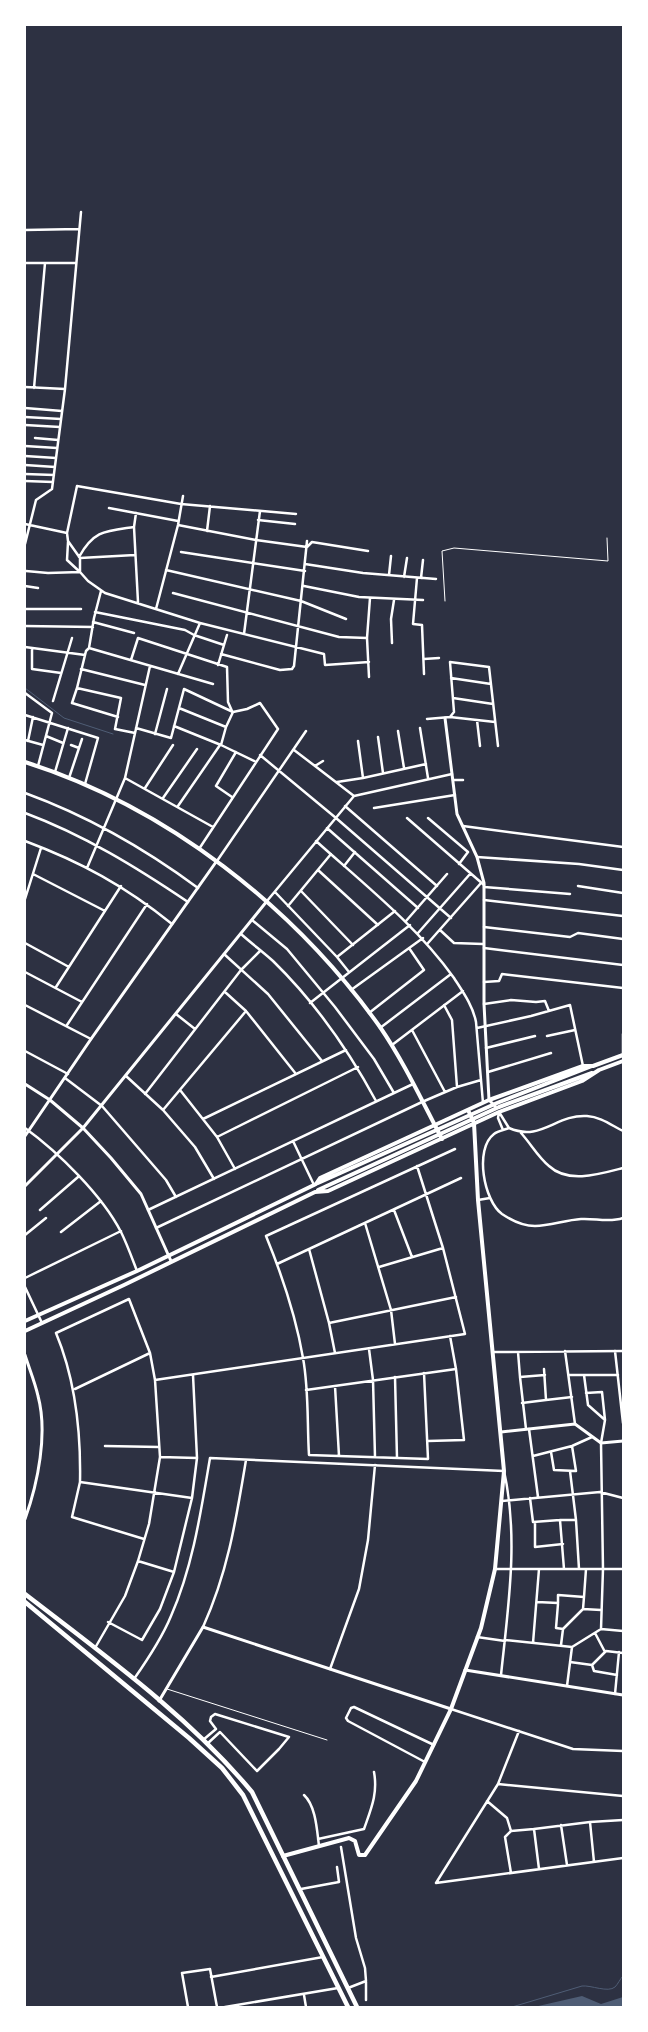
<svg xmlns="http://www.w3.org/2000/svg" width="648" height="2032" font-family="'Zilla Slab',serif">
  <style>
    .water { fill: #4f5d75 }
    .lines { fill: none; stroke-linecap: round; stroke-linejoin: round }
    .stream { stroke: #4f5d75; stroke-width: 1 }
    .service { stroke: #fff; stroke-width: 1 }
    .minor { stroke: #fff; stroke-width: 2.5 }
    .tertiary { stroke: #fff; stroke-width: 3 }
    .secondary { stroke: #fff; stroke-width: 4 }
    .primary { stroke: #fff; stroke-width: 4.5 }
  </style>
  <rect width="100%" height="100%" fill="#2d3142"/>
  <path class="water" d="M582,1996L601,2004L623,1997V2007H534Z"/>
  <g class="lines">
    <path class="stream" d="M25,688L64,718L113,734
      M512,2007L582,1986C591,1985 608,1993 615,1987C618,1984 620,1979 623,1976"/>
    <path class="service" d="M445,601L442,551L454,548L608,561L607,538
      M167,1689L327,1740"/>
    <path class="minor" d="M25,230L79,229
      M25,263H76
      M25,387L65,389
      M34,388L45,263
      M25,408L62,411
      M25,417L61,419
      M25,425L60,427
      M35,438L58,440
      M25,446L57,448
      M25,456L56,458
      M25,465L55,467
      M25,474L54,475
      M25,481L53,482
      M109,508L178,521
      M258,520L295,524
      M25,524L67,533L77,486L181,504L296,514
      M178,525L256,540L307,547L312,542L368,551
      M134,527L136,513
      M207,531L210,506
      M67,533L68,541L80,558V572L88,581L105,593L200,623L324,654L325,665L369,662
      M68,542L67,560L80,572
      M25,544L36,500L52,489L65,389L81,212
      M181,552L305,571
      M79,557C94,530 106,531 134,527L138,602
      M80,558L135,555
      M305,564L363,573L436,579
      M166,570L301,601L346,619
      M26,571L48,573L80,572
      M389,575L391,556
      M404,577L407,558
      M417,578L413,624L422,625L424,674
      M421,578L423,560
      M25,586L38,588
      M304,586L359,597L423,600
      M101,591L94,618L89,648L86,651L77,688L121,698L115,729L135,733
      M173,593L339,637L367,638
      M25,609H81
      M156,609L178,525L183,496
      M95,612L185,630L194,635L224,645
      M93,622L134,633
      M25,626L93,627
      M244,634L260,511
      M392,643L391,619L394,600
      M25,647L85,655
      M32,648V669L61,673
      M89,648L213,684
      M221,654L280,670L292,669L294,666L307,541
      M424,659L439,658
      M131,660L138,638L227,667L228,702L232,711
      M218,665L227,635
      M81,669L145,685
      M178,674L200,623
      M369,677L367,638L370,598
      M451,678L491,684
      M77,688L72,703L118,717
      M25,693L52,713L38,766
      M453,698L493,704
      M53,701L72,638
      M179,708L226,727
      M25,715L98,738L85,784
      M450,717L495,722
      M427,719L450,717L454,712L450,662L489,667L498,746
      M477,720L480,746
      M174,726L221,745L226,727L233,712
      M136,728L171,738L184,689L233,712L247,709L260,703L278,729L199,849
      M420,728L428,778
      M398,731L404,768
      M155,734L167,689
      M46,736L63,743
      M378,737L383,773
      M25,740L43,745
      M28,741L33,717
      M358,741L363,778L426,764
      M71,745L79,748
      M221,745L256,762
      M294,750L315,766
      M260,755L336,818L451,918
      M323,761L315,766L354,796
      M55,772L68,728
      M69,778L82,739
      M125,778L213,827
      M453,780H463
      M337,782L363,778
      M145,788L173,745
      M25,793C88,816 144,848 198,888
      M232,797L216,786L236,752
      M163,798L197,749
      M178,806L220,745
      M345,806L437,886
      M374,808L455,795
      M25,813C84,835 136,867 188,902
      M407,818L484,885
      M428,818L468,852L459,864
      M463,826L623,847
      M327,828L418,908
      M25,841C81,862 125,886 172,924
      M316,841C365,885 416,925 454,978C463,992 473,1006 476,1022L483,1103
      M477,857L579,864L623,870
      M217,861L306,731
      M344,866L355,852
      M87,868L125,778L150,666
      M318,870L378,925
      M33,874L105,911
      M578,886L623,893
      M484,887L570,894
      M301,891L353,945
      M275,892L337,957L349,972
      M25,899L41,848
      M484,900L623,916
      M267,901L354,796L452,774
      M288,906L331,854
      M252,920L287,949L335,1007L374,1059L394,1093
      M406,921L447,874
      M484,927L570,937L578,933L623,939
      M440,930L454,943L483,944
      M418,933L470,874
      M241,934C251,943 263,952 273,961C315,1002 349,1051 376,1101
      M25,943L69,967
      M428,943L481,883
      M484,948L623,965
      M224,954L268,994L322,1061
      M337,957L395,911
      M25,972L82,1002
      M484,982L499,981L502,974L623,988
      M56,987L121,886
      M351,990L423,938
      M225,992L246,1011L296,1074
      M310,1003L410,925
      M484,1004L511,1000L536,1002L545,1001L549,1011
      M25,1005L91,1039
      M444,1005L452,1020L457,1087
      M369,1013L424,970L409,948
      M176,1014L195,1029
      M67,1025L147,904
      M380,1028L451,974
      M477,1028L531,1016L570,1005L583,1066
      M412,1030L445,1092
      M547,1036L575,1030
      M392,1045L463,991
      M486,1048L535,1036
      M25,1051L68,1074
      M623,1055V1034
      M488,1072L551,1053
      M126,1076L163,1110L195,1147L214,1179
      M65,1078L102,1106L166,1180L176,1197
      M180,1090L217,1137L235,1169
      M145,1094L241,970L260,951
      M163,1110L246,1011
      M499,1112L509,1128
      M499,1112L498,1118L503,1130
      M203,1119L346,1050
      M25,1128C58,1152 102,1195 121,1232C127,1244 132,1258 137,1271
      M623,1131C611,1125 601,1117 587,1116C556,1114 541,1142 509,1128C504,1130 498,1131 494,1134C474,1149 484,1201 502,1214C511,1220 524,1226 535,1226C550,1226 565,1220 581,1219C595,1218 609,1223 623,1218
      M521,1133C531,1144 538,1157 549,1166C568,1184 600,1174 623,1168
      M217,1137L358,1067
      M293,1141L314,1185
      M478,1200L490,1198
      M40,1210L78,1177
      M148,1210L413,1084
      M394,1210L412,1257
      M365,1223L391,1310L395,1344
      M156,1228L422,1102L457,1087L481,1080
      M61,1232L101,1201
      M25,1235L46,1218
      M309,1249L329,1323L335,1353
      M277,1264L461,1178
      M379,1267L443,1248
      M25,1278L121,1231
      M25,1287L42,1323
      M329,1323L456,1297
      M369,1349L373,1380L375,1457
      M565,1351L575,1424
      M615,1351L623,1423
      M494,1352L623,1351
      M518,1352L520,1377
      M424,1373L428,1459L309,1455C307,1423 309,1390 303,1358C296,1317 282,1275 266,1236L455,1149
      M569,1375H584L588,1405L605,1420
      M584,1375H618
      M395,1377L397,1458
      M155,1380L465,1334L443,1248L417,1166
      M335,1386L339,1456
      M75,1389L150,1353
      M306,1390L456,1369
      M586,1393L602,1392L605,1420L601,1443L603,1569L601,1629
      M546,1400L572,1397
      M522,1403L546,1400L544,1369
      M526,1429L520,1377L545,1375
      M529,1429L538,1497
      M428,1441L464,1440L456,1369L450,1336
      M105,1446L159,1447
      M551,1452L554,1470L576,1471L572,1446
      M533,1456L572,1446L592,1437
      M160,1457L197,1458
      M570,1471L576,1520L579,1569
      M80,1482L72,1517L144,1539
      M530,1498L533,1522L560,1520
      M502,1501L600,1492L623,1498
      M535,1522V1547L563,1544
      M138,1561L174,1572
      M495,1569H623
      M564,1569L560,1520H576
      M537,1602L558,1603V1595L584,1597L586,1569
      M558,1604L556,1628L563,1629
      M583,1609L584,1597
      M108,1622L142,1640L160,1609L174,1572L192,1498L197,1458L193,1375
      M203,1627C228,1572 236,1520 246,1460
      M595,1633L605,1652
      M477,1637L505,1641
      M505,1640L572,1647
      M533,1643L539,1569
      M561,1645L563,1629L583,1609L601,1610
      M572,1647L601,1629L623,1631
      M95,1648L125,1596L138,1561L149,1524L160,1457L155,1380L150,1353L129,1299L56,1333C76,1381 81,1431 80,1482L192,1498
      M570,1662L592,1665
      M592,1665L606,1651L623,1653
      M592,1665L594,1671L617,1675
      M330,1669L359,1589L368,1540L375,1465
      M134,1679C148,1659 162,1638 171,1616C193,1566 201,1511 210,1458L504,1471C519,1538 508,1608 501,1675
      M567,1686L572,1647
      M615,1694L619,1652
      M451,1709L573,1749L623,1751
      M519,1731L498,1784L436,1883L623,1858
      M203,1740L216,1729L210,1721L211,1717L215,1714L289,1737L279,1749L257,1771L220,1732L207,1744
      M425,1762L348,1721L346,1718L351,1708L354,1707L434,1745
      M498,1784L623,1796
      M304,1795C316,1806 317,1831 319,1846
      M487,1801L507,1818L511,1831L534,1829L539,1869
      M590,1822L623,1820
      M561,1825L567,1865
      M534,1829L590,1822L594,1862
      M318,1839L364,1829C371,1809 378,1794 374,1772
      M341,1847L356,1938L365,1968L366,1981L348,1988
      M511,1873L505,1837L511,1831
      M301,1889L339,1882L337,1867
      M211,1977L323,1957
      M304,1995L306,2007
      M366,2000V1982
      M188,2007L182,1973L210,1969L217,2007
      M225,2007L338,1988"/>
    <path class="tertiary" d="M445,718L457,814L477,857L484,883V1004L489,1100L495,1106
      M25,1084L50,1100L83,1128L111,1158L141,1194L171,1261
      M25,1136L91,1039L216,862
      M25,1186L83,1128L267,901
      M25,1355C29,1368 35,1382 38,1396C48,1433 38,1483 25,1519
      M501,1432L575,1424L601,1443L623,1441
      M465,1670L623,1695
      M159,1701L203,1627L451,1709"/>
    <path class="secondary" d="M25,762C167,807 294,907 380,1027C404,1062 422,1101 442,1139
      M318,1183L497,1103L592,1066
      M318,1190L499,1107L592,1073
      M25,1321L137,1271L316,1184L320,1178L489,1100L583,1066H593L623,1055
      M25,1331L124,1285L315,1192L328,1191L499,1112L582,1081L599,1070L623,1061
      M283,1856L349,1838L355,1841L359,1855H365L416,1781L451,1709L481,1628L495,1569L504,1471L478,1200L474,1123L468,1110"/>
    <path class="primary" d="M25,1594C104,1655 188,1715 252,1792L357,2007
      M25,1602L189,1738L222,1768L243,1795L348,2007"/>
  </g>
  <rect width="648" height="2032" fill="none" stroke="#ffffff" stroke-width="52"/>
</svg>
